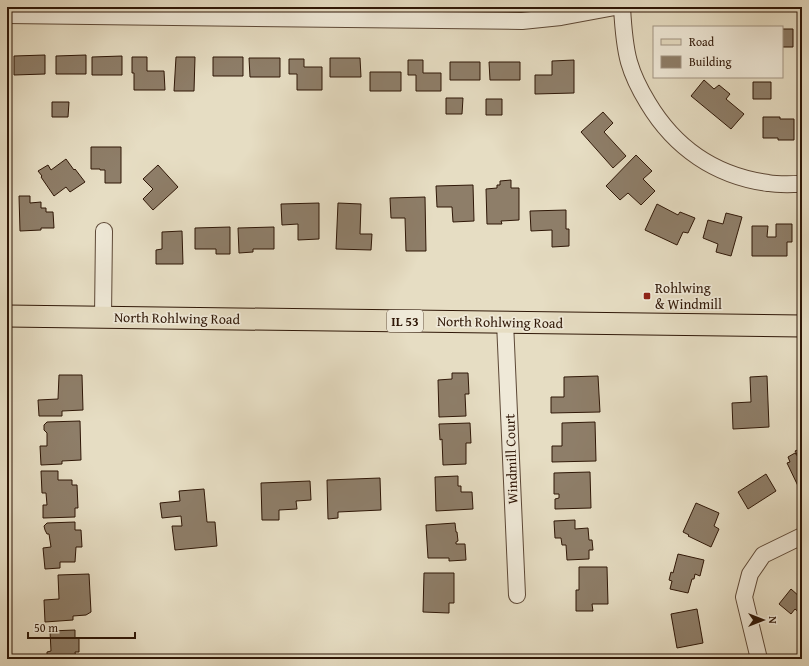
<svg xmlns="http://www.w3.org/2000/svg" width="809" height="666" font-family="'Gentium Book Plus',serif">
  <style>
    .building { fill: #8e7e69; stroke: #2f1707 }
    .lines { fill: none; stroke-linecap: round; stroke-linejoin: round }
    .minor-casing { stroke: #5d4836; stroke-width: 18 }
    .major-casing { stroke: #2f1707; stroke-width: 23 }
    .minor { stroke: #efe9d8; stroke-width: 16 }
    .major { stroke: #e6ddc3; stroke-width: 21 }
    .poi-dot { fill: #8f2418; stroke: #efe9d8; stroke-width: 1.5 }
    .labels { text-anchor: middle; stroke-width: 3.5; stroke-linejoin: round; paint-order: stroke }
    .shield { fill: #efe9d8; stroke: #695646; stroke-width: 1 }
    .shield-label { font-size: 13px; font-weight: bold; fill: #2f1707 }
    .poi-label { font-size: 14px; fill: #2f1707; stroke: #efe9d8; text-anchor: start }
    .street-label { font-size: 14px; fill: #2f1707; stroke: #efe9d8 }
  </style>
  <rect width="100%" height="100%" fill="#e6ddc3"/>
  <filter id="stains"><feTurbulence type="fractalNoise" baseFrequency=".005" numOctaves="4"/><feColorMatrix values="0 0 0 0 .2 0 0 0 0 .09 0 0 0 0 .02 0 0 0 .5 -.17"/></filter>
  <radialGradient id="worn" r=".72"><stop offset=".6" stop-color="#630" stop-opacity="0"/><stop offset="1" stop-color="#630" stop-opacity=".3"/></radialGradient>
  <path class="building" d="M782,29H793V47H782Z
    M45,55V74L14,75V56Z
    M86,55V74H56V56Z
    M122,56V75H92V57Z
    M132,57H147V71H164L165,90H134V73H132Z
    M176,57H195L194,91H174Z
    M213,57H243V76H213Z
    M249,58H280V77H250Z
    M330,58H360L361,77H330Z
    M289,59H304V67H322V90H297V74H289Z
    M408,60H423V73H441V91H416V75H408Z
    M574,60V93L535,94V75H552V61Z
    M450,62H480V80H450Z
    M489,62H520V80H490Z
    M370,72H401V91H370Z
    M704,80L714,89L719,85L730,94L726,99L744,114L731,129L691,96Z
    M753,82H771V99H753Z
    M446,98H463L462,114H446Z
    M486,99H502V115H486Z
    M52,102H69L68,117H52Z
    M603,112L613,123L604,132L626,156L613,168L581,132Z
    M763,117H780V119H794V140H778V138H763Z
    M91,147H121V183H105V170H100V169H91Z
    M636,155L652,171L643,179L655,191L641,205L628,193L620,200L606,186Z
    M66,159L74,170L75,169L85,182L70,192L66,187L54,196L41,177L42,176L38,171L48,165L51,170Z
    M158,165L178,187L153,210L143,199L153,189L143,179Z
    M511,180V188H519V220L501,221L502,224H487L486,189L497,188V185H500V181Z
    M473,185L474,221L453,222L452,207H437L436,186Z
    M19,196H30V203L41,202V208H46V212H53L54,228H41V230L20,231Z
    M425,197L426,251H406L405,218H391L390,198Z
    M319,203V239L298,240V224L282,225L281,204Z
    M338,203L361,204L360,234H372L371,250L336,249Z
    M657,204L678,215L680,212L695,218L688,233L683,232L677,245L645,230Z
    M566,210V229H569V246L552,247V230L531,231L530,211Z
    M726,213L742,217L731,256L716,252L718,244L703,238L708,220L723,224Z
    M7,215H10V235L7,236Z
    M776,224H792V242H787V256H752V226H768L767,237H776Z
    M799,226H802V255H799Z
    M230,227V254H216V249H195V228Z
    M274,227V249H253V252L239,253L238,228Z
    M182,231L183,264H156V250L162,249V232Z
    M452,373H468L469,394H465L466,416L439,417L438,380L452,379Z
    M59,375H82L83,410L62,411V416H39L38,400L58,399Z
    M598,376L600,412L551,413V397H564V377Z
    M767,376L769,427L733,429L732,403L751,402L750,377Z
    M80,421L81,460L62,461V464L41,465L40,446H47V433L44,430V425L47,422Z
    M595,422L596,461L552,462V446H562V423Z
    M470,423L471,443H466V464L443,465L442,439L440,440L439,424Z
    M802,448V487L799,488L787,463L790,462L788,457L795,453L799,458L795,451Z
    M41,471H58V480H72V485H77L78,508H75V517L43,518V505H47L46,493H42Z
    M590,472L591,508L555,509V499L559,498V494H554V473Z
    M766,474L776,491L748,509L738,492Z
    M458,476V486H461V492H472L473,509L436,511L435,477Z
    M380,478L381,510L338,512V518L328,519L327,480Z
    M310,481L311,500L296,501L297,509L279,510V520H262L261,483Z
    M204,489L207,522H215L217,546L175,550L172,526H182L181,516L162,518L160,503L180,501L179,491Z
    M696,503L719,513L714,526L719,529L711,547L688,536L689,535L683,532Z
    M575,520V529L588,528L589,540H592L593,550H589V559L567,560L566,545H562L561,538H555L554,521Z
    M75,522V530H81L82,547H76L75,562H60V568L45,569L43,548L51,547L49,534H47L45,530L44,526L47,523Z
    M455,523L456,532H457L458,541L456,542V544H465L466,560L449,561V558H428L426,525Z
    M678,554L704,560L700,576L695,574L694,579H692L688,593L670,589L672,581L669,580L671,572L673,573Z
    M579,567H607L608,604H592L593,611H576V590H579Z
    M424,573H454V603H449V613L423,612Z
    M89,574L91,612L86,615L73,616V620L45,622L44,600L59,599L58,575Z
    M791,589L800,597L802,594V615L795,609L791,614L779,604Z
    M697,609L703,643L677,648L671,614Z
    M75,630V638H79V652H75L76,659H47V652L51,651L50,631Z
    M707,655L708,659H685Z"/>
  <g class="lines">
    <defs>
      <path id="minor" d="M622,7C623,25 624,44 629,62C633,76 640,90 648,103C675,148 716,176 768,183C779,185 791,184 802,184
        M7,15L522,21L561,17L615,7
        M103,317L104,231
        M505,322L517,595
        M759,659L744,597L750,574L763,555L802,536"/>
      <path id="major" d="M7,316L802,326"/>
    </defs>
    <use href="#minor" class="minor-casing"/>
    <use href="#major" class="major-casing"/>
    <use href="#minor" class="minor"/>
    <use href="#major" class="major"/>
  </g>
  <rect class="poi-dot" x="643" y="292" width="8" height="8" rx="2"/>
  <g class="labels">
    <rect class="shield" x="387" y="310" width="36" height="22" rx="3"/>
    <g class="shield-label">
      <text x="405" y="326">IL 53</text>
    </g>
    <g class="poi-label">
      <text x="655" y="293">Rohlwing<tspan x="655" dy="16">&amp; Windmill</tspan></text>
    </g>
    <g class="street-label">
      <text transform="translate(177 318) rotate(1)" y="5">North Rohlwing Road</text>
      <text transform="translate(500 322) rotate(1)" y="5">North Rohlwing Road</text>
      <text transform="translate(511 459) rotate(-92)" y="5">Windmill Court</text>
    </g>
  </g>
  <rect width="809" height="666" fill="none" stroke="#e6ddc3" stroke-width="24"/>
  <rect x="8" y="8" width="793" height="650" fill="none" stroke="#2f1707" stroke-width="2"/>
  <rect x="12" y="12" width="785" height="642" fill="none" stroke="#2f1707"/>
  <rect x="653" y="26" width="130" height="52" fill="#efe9d8" stroke="#a29584"/>
  <rect x="661" y="39" width="20" height="6" fill="#e6ddc3" stroke="#a29584"/>
  <text x="689" y="46" font-size="12" fill="#2f1707">Road</text>
  <rect x="661" y="56" width="20" height="12" fill="#8e7e69" stroke="#a29584"/>
  <text x="689" y="66" font-size="12" fill="#2f1707">Building</text>
  <g transform="translate(763 620) rotate(90)" stroke="#efe9d8" stroke-width="3" paint-order="stroke">
  <path d="M0-3L7 15L0 10L-7 15Z" fill="#2f1707"/>
  <text y="-6" font-size="11" font-weight="bold" text-anchor="middle" fill="#2f1707">N</text>
  </g>
  <path d="M28 632v6h107v-6" fill="none" stroke="#2f1707" stroke-width="2"/>
  <text x="34" y="632" font-size="12" fill="#2f1707" stroke="#efe9d8" stroke-width="3" paint-order="stroke">50 m</text>
  <rect width="100%" height="100%" filter="url(#stains)"/>
  <rect width="100%" height="100%" fill="url(#worn)"/>
</svg>
